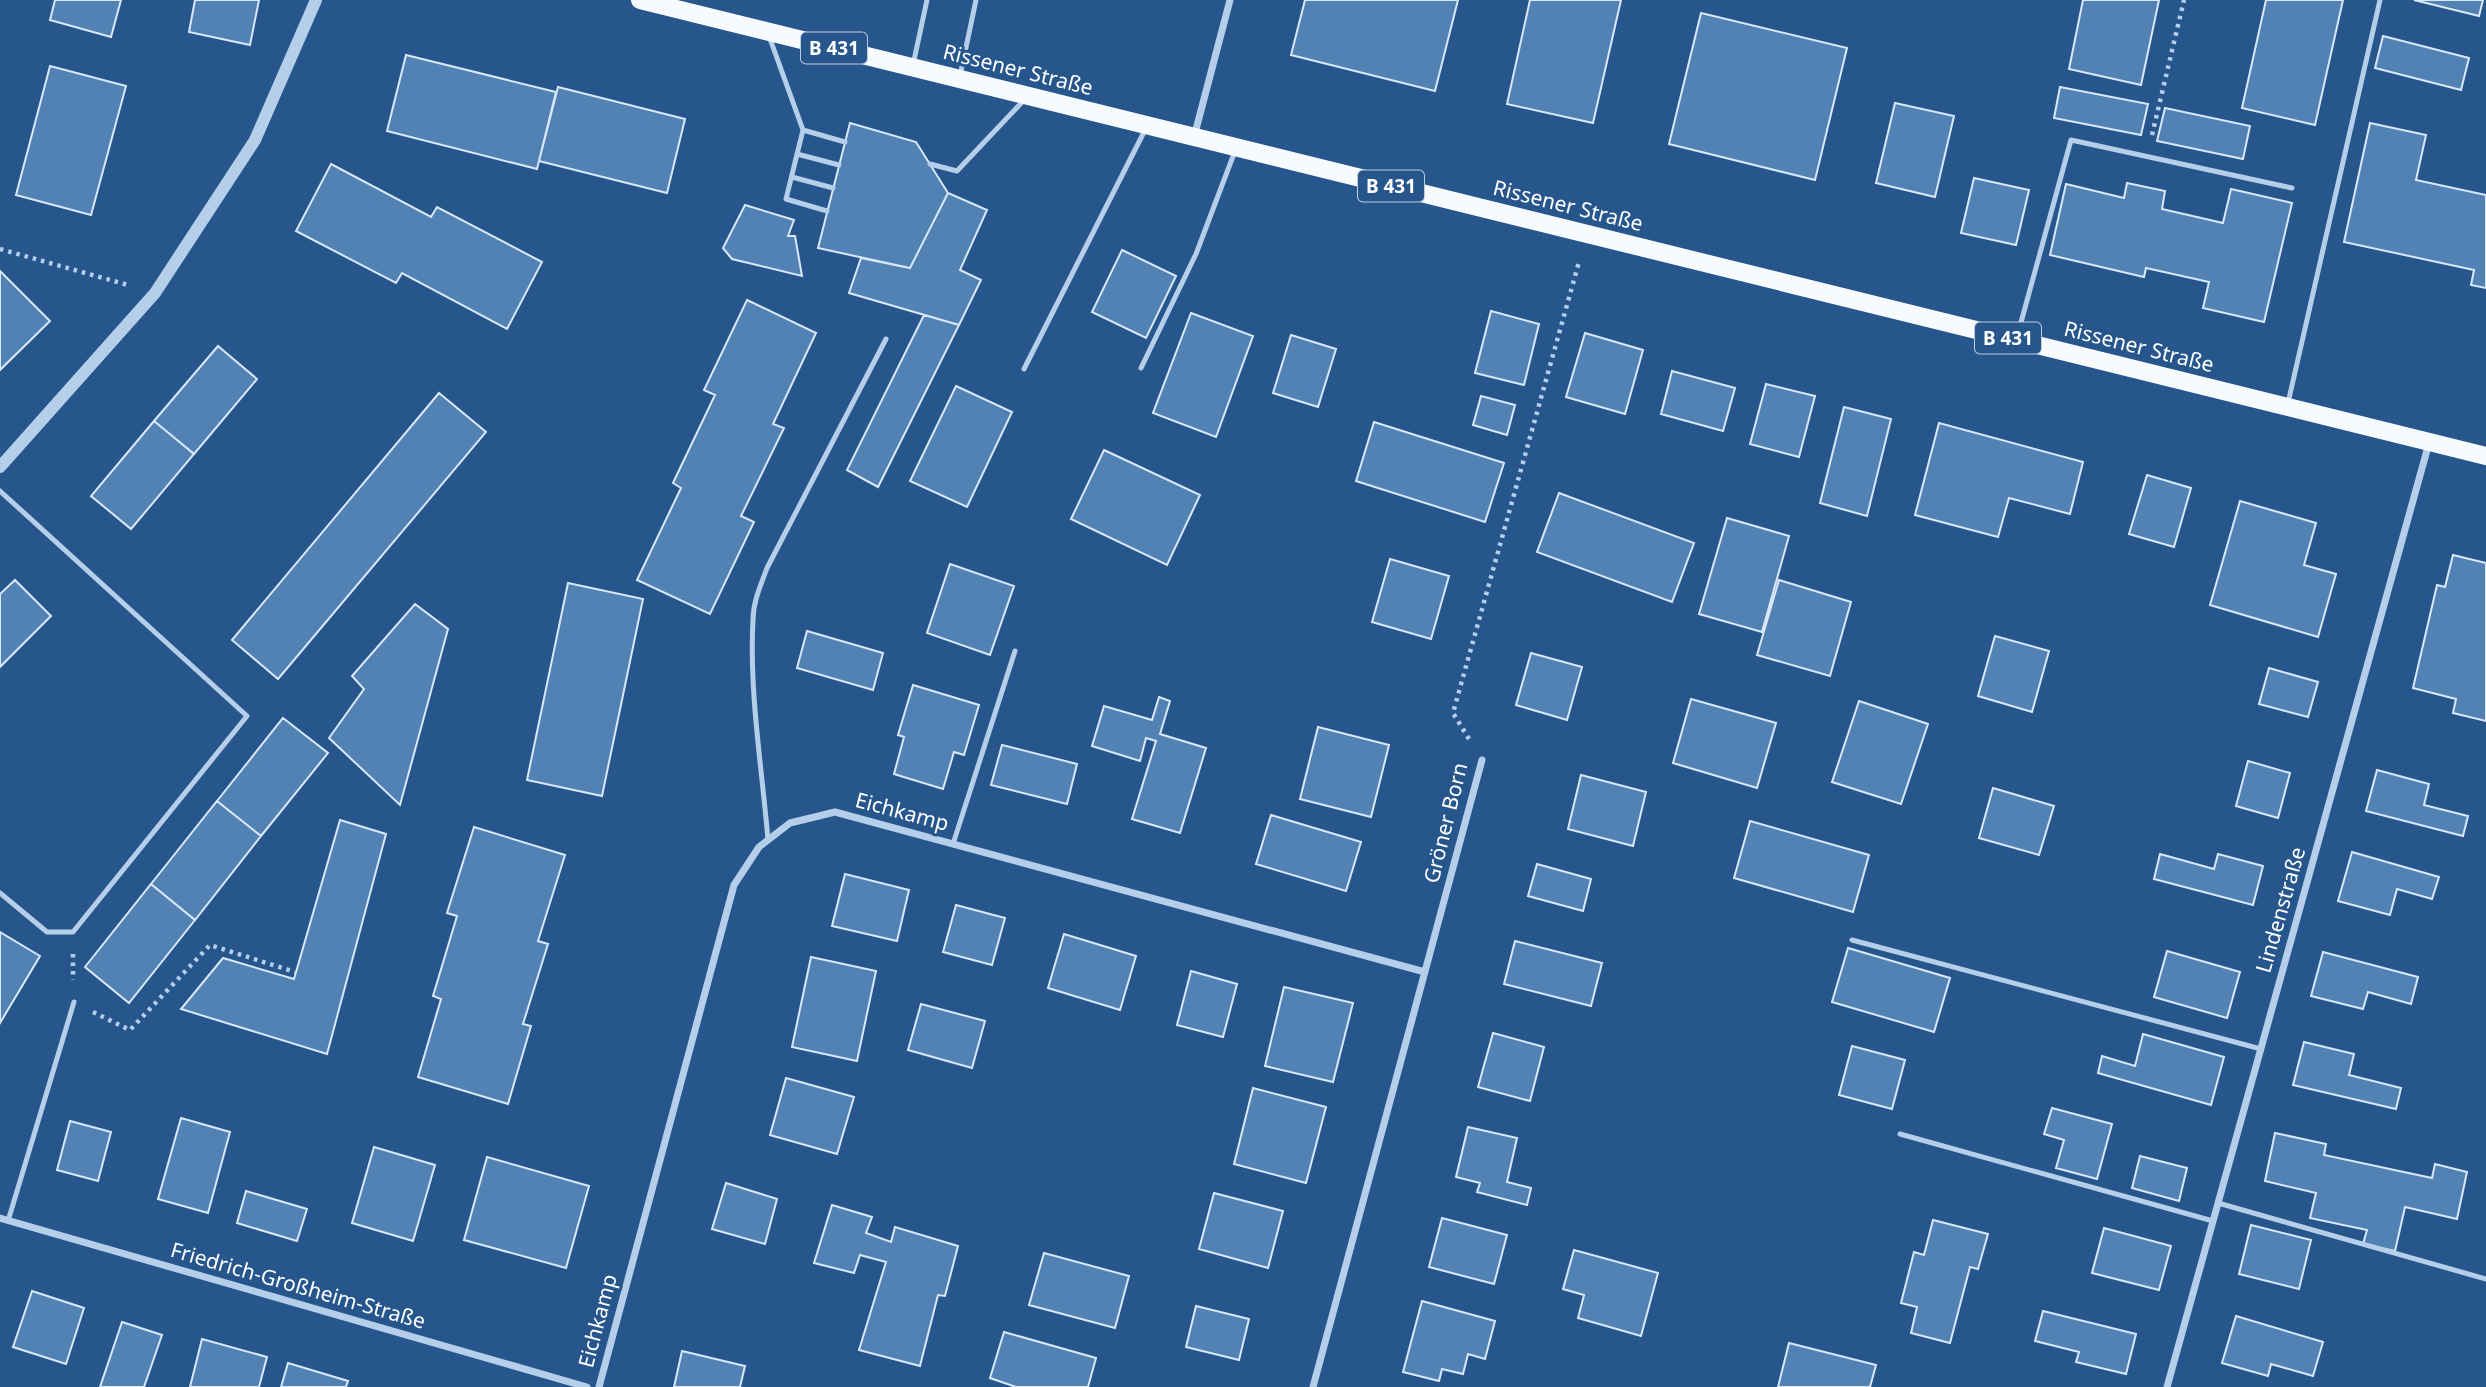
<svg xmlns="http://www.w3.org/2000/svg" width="2486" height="1387" font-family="'Noto Sans',sans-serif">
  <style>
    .building { fill: #5282b4; stroke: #d9e8f8; stroke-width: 2 }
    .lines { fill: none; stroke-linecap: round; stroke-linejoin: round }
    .path { stroke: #b5cfea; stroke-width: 4.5; stroke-dasharray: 3.5 5; stroke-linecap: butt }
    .service { stroke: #b5cfea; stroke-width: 5 }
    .minor { stroke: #b5cfea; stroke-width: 7 }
    .tertiary { stroke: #b5cfea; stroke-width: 12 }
    .primary { stroke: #f8fbfe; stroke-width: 18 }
    .labels { text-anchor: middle; stroke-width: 6; stroke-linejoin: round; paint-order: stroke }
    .shield { fill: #26568c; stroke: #beccdc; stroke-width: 2 }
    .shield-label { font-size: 19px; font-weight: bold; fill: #fff }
    .street-label { font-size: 21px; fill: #fff; stroke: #26568c }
  </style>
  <rect width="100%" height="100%" fill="#26568c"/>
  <path class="building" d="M55,0H121L111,37L50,20Z
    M195,0H259L250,45L189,32Z
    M1305,0H1458L1435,91L1291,55Z
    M1530,0H1621L1593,123L1507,104Z
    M2083,0H2159L2141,85L2069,69Z
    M2266,0H2343L2315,125L2242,108Z
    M2414,0H2483L2479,16Z
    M1701,13L1847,48L1815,180L1669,144Z
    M2383,36L2469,58L2461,90L2375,68Z
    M406,55L556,92L537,169L387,131Z
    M50,66L126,86L91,215L16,195Z
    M558,87L685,119L667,193L539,161Z
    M2060,87L2148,104L2141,135L2054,118Z
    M1895,103L1954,116L1935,197L1876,183Z
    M2165,108L2250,126L2243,159L2157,141Z
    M850,123L916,142L948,193L910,268L818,248Z
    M2370,123L2426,135L2416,180L2486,195V288L2471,285L2474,270L2344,242Z
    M331,164L431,217L437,207L542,262L507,329L402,273L396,283L296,231Z
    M1974,178L2029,190L2016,245L1961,233Z
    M2127,183L2165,191L2162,209L2223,223L2231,189L2292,203L2264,322L2203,308L2209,282L2146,268L2144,277L2050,255L2066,184L2124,198Z
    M948,193L987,210L960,270L981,280L959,325L849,293L861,258L910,268Z
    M745,205L794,220L788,236H795L802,276L732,259L723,248Z
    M1122,250L1176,276L1146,338L1092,312Z
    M0,271L50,321L0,370Z
    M747,300L816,333L773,424L784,428L741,516L754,522L710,614L637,580L681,488L673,483L715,395L704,390Z
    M1491,311L1539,324L1524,385L1475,373Z
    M1191,313L1253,336L1216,437L1153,413Z
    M924,315L959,325L878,487L847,470Z
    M1585,333L1643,350L1625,414L1566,397Z
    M1291,335L1336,349L1318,407L1273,393Z
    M218,346L257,379L194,454L154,421Z
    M1672,371L1735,388L1723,431L1661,414Z
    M1766,384L1815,396L1799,457L1750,444Z
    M956,386L1012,412L967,507L910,481Z
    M439,393L486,432L278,679L232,640Z
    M1481,396L1515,405L1507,435L1473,425Z
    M1844,407L1891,419L1867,516L1820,503Z
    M154,421L194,454L131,529L91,496Z
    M1374,422L1504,463L1485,522L1356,481Z
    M1939,423L2083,462L2070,514L2009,498L1998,537L1915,515Z
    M1104,450L1200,495L1167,565L1071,519Z
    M2147,475L2191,488L2174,547L2129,534Z
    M1559,493L1694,543L1672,602L1537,552Z
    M2240,501L2316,523L2304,565L2336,574L2318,637L2210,605Z
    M1727,518L1789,536L1762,632L1699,614Z
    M2453,555L2486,563V721L2453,713L2456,699L2413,688L2437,585L2445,587Z
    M1390,559L1449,576L1431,639L1372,622Z
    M950,564L1014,586L990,655L927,633Z
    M15,580L51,616L0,667V594Z
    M1779,580L1851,602L1830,676L1757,655Z
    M568,583L643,599L602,796L527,780Z
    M415,604L448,629L400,805L329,738L364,689L352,676Z
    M807,631L883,653L873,690L797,668Z
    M1995,636L2049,651L2032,712L1978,696Z
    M1531,653L1582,667L1567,720L1516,705Z
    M2269,668L2318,682L2308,717L2259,704Z
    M913,685L979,705L964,755L954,752L943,789L894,774L904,737L898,735Z
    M1159,697L1170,701L1160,734L1206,748L1180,833L1132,819L1156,741L1146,738L1140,761L1092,746L1104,706L1152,720Z
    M1691,699L1776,723L1757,788L1673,763Z
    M1859,701L1928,724L1901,804L1832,782Z
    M283,718L328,753L261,836L217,801Z
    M1318,727L1389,745L1371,817L1300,799Z
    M1002,745L1077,764L1067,804L991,785Z
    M2248,761L2290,773L2278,818L2236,806Z
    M2377,770L2429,784L2424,805L2468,816L2463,836L2366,811Z
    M1581,775L1646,792L1633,846L1568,829Z
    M1993,788L2054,806L2039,855L1979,838Z
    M217,801L261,836L195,920L151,884Z
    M1271,815L1361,842L1346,891L1256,864Z
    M340,820L386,834L327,1054L181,1009L223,958L294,979Z
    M1750,821L1869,855L1853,912L1734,878Z
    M474,827L565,855L538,941L548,944L523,1024L531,1026L508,1104L418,1077L441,999L433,996L457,916L447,913Z
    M2352,852L2439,877L2432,899L2397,889L2390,915L2338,901Z
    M2160,854L2214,869L2218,854L2263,866L2253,905L2154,879Z
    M1537,864L1591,879L1583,911L1528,896Z
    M845,874L909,890L897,941L832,926Z
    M151,884L195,920L129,1003L85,967Z
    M956,905L1005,918L992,965L943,952Z
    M0,932L40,956L0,1023Z
    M1064,934L1136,956L1120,1010L1048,988Z
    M1515,941L1602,963L1591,1006L1504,984Z
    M1848,948L1950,978L1934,1032L1832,1002Z
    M2167,951L2240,972L2227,1018L2154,997Z
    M2323,952L2418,977L2411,1004L2368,992L2363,1009L2311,996Z
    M811,957L876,971L857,1061L792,1047Z
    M1191,971L1237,984L1223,1037L1177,1025Z
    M1284,987L1353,1003L1333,1082L1265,1066Z
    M921,1004L985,1021L972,1068L908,1050Z
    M1493,1033L1544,1047L1530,1101L1478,1087Z
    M2143,1034L2224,1057L2211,1105L2098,1073L2102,1056L2135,1066Z
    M2304,1042L2354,1054L2349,1075L2401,1088L2396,1109L2293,1085Z
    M1852,1046L1905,1060L1892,1109L1839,1095Z
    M786,1078L854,1097L837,1154L770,1135Z
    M1253,1088L1326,1107L1306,1183L1234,1164Z
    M2052,1108L2112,1124L2097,1179L2056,1168L2064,1140L2044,1134Z
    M181,1118L230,1132L208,1213L158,1199Z
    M70,1121L111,1132L98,1181L57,1170Z
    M1468,1127L1517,1138L1507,1182L1531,1188L1527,1205L1477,1192L1480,1183L1456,1177Z
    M2275,1133L2326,1144L2324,1155L2432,1178L2435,1164L2467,1172L2457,1219L2405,1207L2395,1251L2363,1244L2367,1230L2310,1218L2316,1193L2265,1181Z
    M374,1147L435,1165L413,1241L352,1223Z
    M2140,1156L2187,1168L2179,1201L2132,1188Z
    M487,1157L589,1186L566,1268L464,1240Z
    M726,1183L777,1199L765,1244L712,1229Z
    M246,1191L307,1209L297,1241L237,1223Z
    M1214,1193L1283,1211L1268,1268L1199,1249Z
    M832,1205L872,1217L866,1233L891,1242L895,1227L958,1246L945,1296L938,1295L920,1366L859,1350L886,1262L860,1255L854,1273L814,1263Z
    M1442,1218L1507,1235L1494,1284L1429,1267Z
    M1933,1220L1988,1234L1978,1269L1970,1267L1950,1343L1911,1333L1917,1307L1901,1303L1914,1252L1924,1255Z
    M2251,1225L2311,1240L2299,1289L2239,1274Z
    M2104,1228L2171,1246L2159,1290L2092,1273Z
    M1574,1250L1658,1273L1641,1336L1578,1318L1584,1295L1563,1289Z
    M1044,1253L1129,1276L1115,1328L1029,1305Z
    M32,1291L84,1308L66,1364L13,1347Z
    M1422,1301L1495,1321L1485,1359L1468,1354L1463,1374L1442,1369L1439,1381L1403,1372Z
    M1196,1306L1249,1319L1239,1360L1186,1347Z
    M2043,1311L2136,1334L2126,1374L2076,1362L2079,1352L2035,1341Z
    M2236,1316L2323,1342L2313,1376L2271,1364L2268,1376L2222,1363Z
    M122,1322L162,1335L144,1387H100Z
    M1004,1332L1096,1358L1088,1387H1016L990,1378Z
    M202,1339L267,1357L259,1387H190Z
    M1789,1343L1876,1365L1870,1387H1778Z
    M682,1351L745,1366L740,1387H674Z
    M288,1363L348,1381L346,1387H281Z"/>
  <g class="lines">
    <path class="path" d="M2152,135L2184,0
      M0,249L128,285
      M1469,739L1453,713L1579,262
      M73,954V980
      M93,1012L130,1030L210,945L295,972"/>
    <path class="service" d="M769,36L803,130L845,142
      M913,65L927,0
      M960,76L976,0
      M803,130L786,199L827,211
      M797,154L839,165
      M930,164L957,171L1026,98
      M792,177L833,188
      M2017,337L2071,140L2292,188
      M1141,368L1196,254L1235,151
      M1024,369L1146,128
      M2288,403L2380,0
      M0,491L247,716L73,932H47L0,893
      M768,840C762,768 749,692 753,620C753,601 761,585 767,568L886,339
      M953,844L1015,651
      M1852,940L2261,1049
      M1900,1134L2213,1221
      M2218,1203L2486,1279
      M8,1221L74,1002"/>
    <path class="minor" d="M1194,137L1230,0
      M0,1218L587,1387
      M599,1387L734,885L759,847L790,823L835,812L1425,972
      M1313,1387L1482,760
      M2167,1387L2429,443"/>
    <path class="tertiary" d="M0,467L155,293L255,140L316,0"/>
    <path class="primary" d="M640,0L2486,456"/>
  </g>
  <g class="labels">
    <g class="shield">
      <rect x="801" y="32.5" width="66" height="31" rx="5"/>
      <rect x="1358" y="170.5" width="66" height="31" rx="5"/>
      <rect x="1975" y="322.5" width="66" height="31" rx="5"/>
    </g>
    <g class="shield-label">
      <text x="834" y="55">B 431</text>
      <text x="1391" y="193">B 431</text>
      <text x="2008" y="345">B 431</text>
    </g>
    <g class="street-label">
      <text transform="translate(1018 70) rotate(14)" y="7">Rissener Straße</text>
      <text transform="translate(1568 206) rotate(14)" y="7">Rissener Straße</text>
      <text transform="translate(2139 347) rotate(14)" y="7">Rissener Straße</text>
      <text transform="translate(902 812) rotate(15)" y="7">Eichkamp</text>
      <text transform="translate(1446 823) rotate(-76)" y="7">Gröner Born</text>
      <text transform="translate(2281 910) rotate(-74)" y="7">Lindenstraße</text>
      <text transform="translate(298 1286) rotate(16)" y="7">Friedrich-Großheim-Straße</text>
      <text transform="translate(598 1321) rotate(-75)" y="7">Eichkamp</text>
    </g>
  </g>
</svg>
